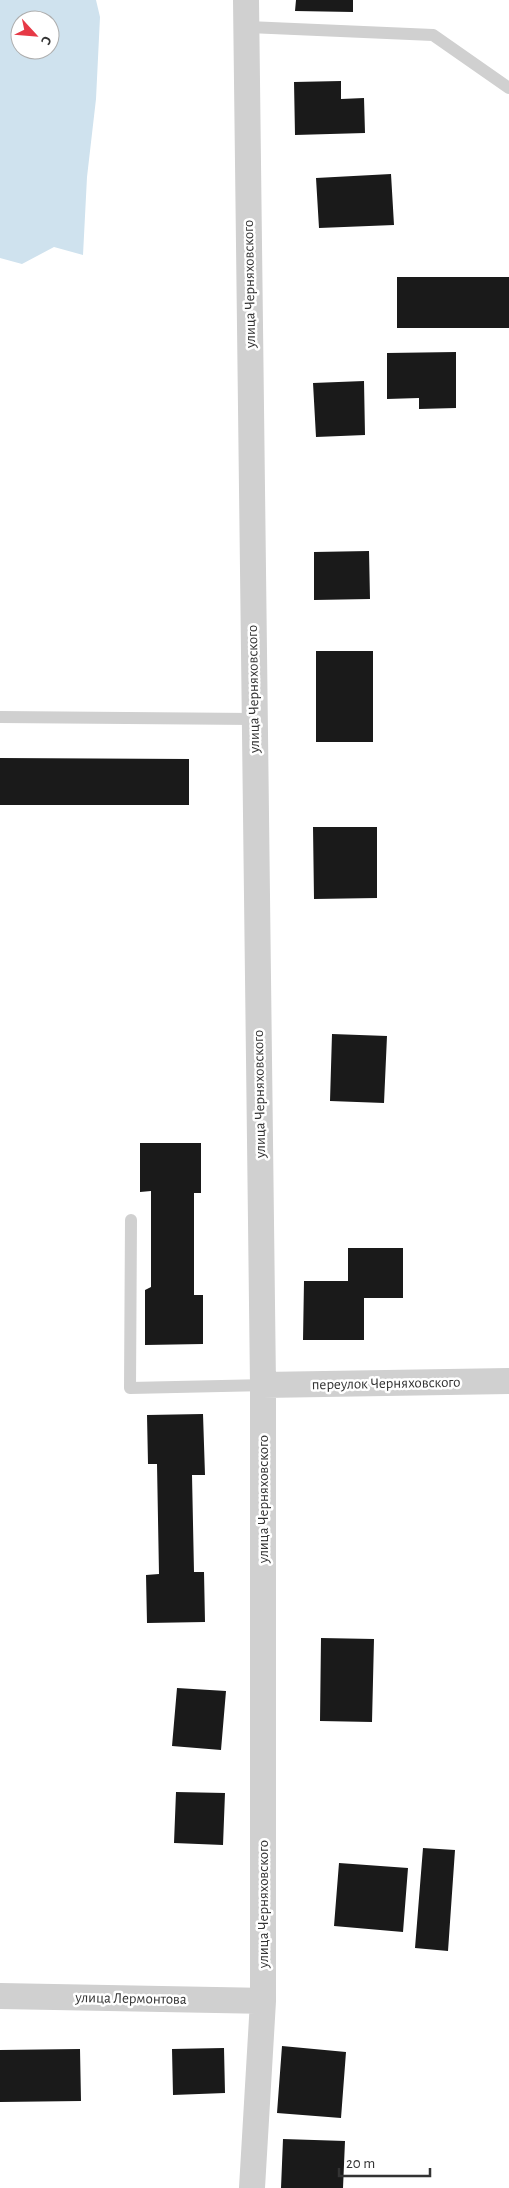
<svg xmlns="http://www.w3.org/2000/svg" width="509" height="2188" font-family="'Alegreya Sans',sans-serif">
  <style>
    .water { fill: #cfe2ee; fill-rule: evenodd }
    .building { fill: #1a1a1a }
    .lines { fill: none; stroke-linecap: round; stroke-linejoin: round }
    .service { stroke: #d0d0d0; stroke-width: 12 }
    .minor { stroke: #d0d0d0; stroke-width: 26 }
    .labels { text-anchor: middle; stroke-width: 5; stroke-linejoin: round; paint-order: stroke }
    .street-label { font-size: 15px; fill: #333; stroke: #fff }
  </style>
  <rect width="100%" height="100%" fill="#fff"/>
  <path class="water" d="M0,0H96L100,17L96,99L87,177L83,255L54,247L22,264L0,258ZM20,20H50V50H20Z"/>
  <path class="building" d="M296,0H353V12L295,11Z
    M341,81V99L364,98L365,133L295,135L294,82Z
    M391,174L394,225L319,228L316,178Z
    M397,277H509V328H397Z
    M456,352V408L419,409V398L387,399V353Z
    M364,381L365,435L316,437L313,383Z
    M369,551L370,599L314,600V552Z
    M316,651H373V742H316Z
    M0,758L189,759V805H0Z
    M313,827H377V898L314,899Z
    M332,1034L387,1036L384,1103L330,1101Z
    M140,1143H201V1193H194V1295H203V1344L145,1345V1290L151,1287V1191L140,1192Z
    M348,1248H403V1298H364V1340H303L304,1281H348Z
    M203,1414L205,1475H192L194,1572H204L205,1622L147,1623L146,1575L159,1574L157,1464H148L147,1415Z
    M321,1638L374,1639L372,1722L320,1721Z
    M177,1688L226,1691L221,1750L172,1746Z
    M176,1792L225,1793L223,1845L174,1843Z
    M423,1848L455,1850L448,1951L415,1948Z
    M339,1863L408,1868L403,1932L334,1926Z
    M282,2046L346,2052L341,2118L277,2113Z
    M224,2048L225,2093L173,2095L172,2049Z
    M80,2049L81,2101L0,2102V2050Z
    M283,2139L345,2141L343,2188H281Z"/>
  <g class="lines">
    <path class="service" d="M247,27L433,35L509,88
      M0,717L254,719
      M131,1220L130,1388L263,1385"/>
    <path class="minor" d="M246,0L263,1385V2001L252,2188
      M263,1385L509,1381
      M0,1996L263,2001"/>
  </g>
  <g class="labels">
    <g class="street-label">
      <text transform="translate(249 284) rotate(-91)" y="5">улица Черняховского</text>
      <text transform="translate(253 689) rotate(-91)" y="5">улица Черняховского</text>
      <text transform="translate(259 1094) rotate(-91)" y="5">улица Черняховского</text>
      <text transform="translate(386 1383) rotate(-1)" y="5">переулок Черняховского</text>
      <text transform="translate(263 1499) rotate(-90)" y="5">улица Черняховского</text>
      <text transform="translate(263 1904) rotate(-90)" y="5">улица Черняховского</text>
      <text transform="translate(131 1998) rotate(1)" y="5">улица Лермонтова</text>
    </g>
  </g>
  <g transform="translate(35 35) rotate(116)"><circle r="24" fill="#ffffff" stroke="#adadad"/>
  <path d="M0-4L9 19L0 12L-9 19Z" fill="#e63946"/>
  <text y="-8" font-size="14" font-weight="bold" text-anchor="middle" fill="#333333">С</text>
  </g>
  <path d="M339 2168v8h91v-8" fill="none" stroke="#333333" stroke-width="2.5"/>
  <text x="346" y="2168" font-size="15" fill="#333333" stroke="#ffffff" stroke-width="4" paint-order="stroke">20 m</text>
</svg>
